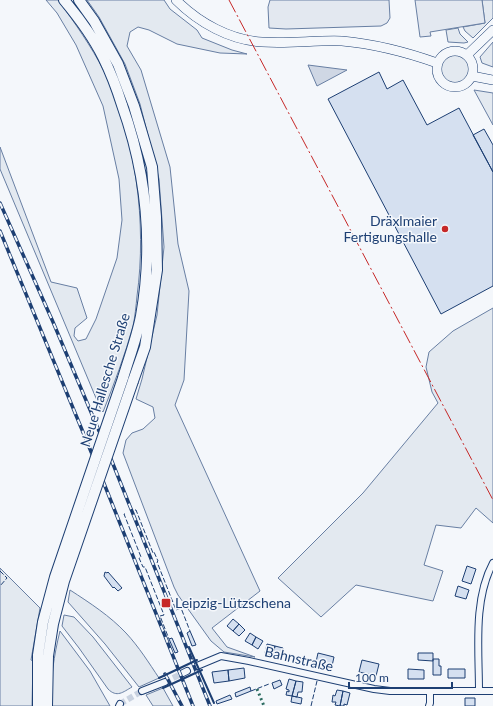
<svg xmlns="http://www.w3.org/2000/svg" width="493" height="706" font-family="Lato,sans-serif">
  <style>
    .green { fill: #e3e9f0; stroke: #687fa3 }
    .parking { fill: #e3e8f0; stroke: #687fa3 }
    .water { fill: #cfd7e4; stroke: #687fa3 }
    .building { fill: #d5e0f0; stroke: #1d3f73 }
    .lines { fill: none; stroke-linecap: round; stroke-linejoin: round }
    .street-tunnel { stroke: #c9d2e0; stroke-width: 6; stroke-dasharray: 6 3; stroke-linecap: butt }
    .street-casing { stroke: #1d3f73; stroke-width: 8 }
    .secondary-casing { stroke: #1d3f73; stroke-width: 10 }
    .primary-casing { stroke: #1d3f73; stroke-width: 12 }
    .street { stroke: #f4f7fb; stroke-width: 6 }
    .secondary { stroke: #f4f7fb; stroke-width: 9 }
    .primary { stroke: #f4f7fb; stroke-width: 10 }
    .rail-casing { stroke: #1d3f73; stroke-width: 3.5 }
    .rail { stroke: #f4f7fb; stroke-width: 2; stroke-dasharray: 6; stroke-linecap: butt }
    .primary-bridge-casing { stroke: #1d3f73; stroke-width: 12; stroke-linecap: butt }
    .primary-bridge { stroke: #f4f7fb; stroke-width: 10 }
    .hedge { stroke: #2c6c60; stroke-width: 3; stroke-dasharray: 2 3; stroke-linecap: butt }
    .fence { stroke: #1d3f73; stroke-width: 1; stroke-dasharray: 5 2; stroke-linecap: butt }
    .wall { stroke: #1d3f73; stroke-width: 2 }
    .power { stroke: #c62828; stroke-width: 1; stroke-dasharray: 14 3 2 3; stroke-linecap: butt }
    .poi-dot { fill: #c62828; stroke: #f4f7fb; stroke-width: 1.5 }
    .labels { text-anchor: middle; stroke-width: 3; stroke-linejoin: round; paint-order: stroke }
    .poi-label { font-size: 14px; fill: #1d3f73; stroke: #f4f7fb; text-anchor: end }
    .street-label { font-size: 14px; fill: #1d3f73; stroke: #f4f7fb }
  </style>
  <rect width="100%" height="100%" fill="#f4f7fb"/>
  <path class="green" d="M46,0H58C75,23 91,46 104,71C136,138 147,223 137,296C136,306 135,317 133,326C125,355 114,384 103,412L101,410L0,169V147L51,282L77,288L87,318L75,328L74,336L78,341L86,339L96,319L117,258L122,220L119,179L103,106L76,45L57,13Z
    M87,0H164L170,9L197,30L202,38L232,50L247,54L220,53L177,44L149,30L138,27L130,32L127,46L141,70L170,167L178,244L189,291L184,380L175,405L260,591L212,628L227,647L255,657L224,652L211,641L178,595L174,587L123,453L126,440L132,433L143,429L155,418L153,407L136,399L142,379L157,315L164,247L159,179L140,104L125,64L99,17Z
    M482,0H493V18L473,38L465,31L463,27L485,23Z
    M458,28L460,34L468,42L464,43L448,42L446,30Z
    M493,42V67L482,63L480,57Z
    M439 68a16 16 0 1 1 32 0a16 16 0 1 1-32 0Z
    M474,90L493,93V125Z
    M493,308V523L476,508L461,528L436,525L424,565L443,571L433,601L356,585L321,617L278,578L363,493L438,403L432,392L426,367L429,352L453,331Z
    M0,568L40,608L31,660L33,661L32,706H0Z
    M70,590C90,603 110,616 126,633C139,647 149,663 159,678L139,687L105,644L68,602Z
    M64,615L74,617L93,637L132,687C123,692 117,698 108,689L79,648L62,626Z
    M60,631L90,671L110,706H51C50,681 54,655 60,631Z
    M163,688L173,706H153L146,695Z"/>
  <path class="parking" d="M270,0H389L390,18L387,23L381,26L286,29L269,28L268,7Z
    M415,0H482L485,23L430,32L431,36L420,37Z"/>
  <path class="water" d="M308,65L347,70L317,86Z"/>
  <path class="building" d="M379,72L387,89L403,80L427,125L459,108L493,172V286L441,314L328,99Z
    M484,129L493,145V172L473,135Z
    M467,566L476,569L471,584L462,581Z
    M105,572L107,573L108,572L122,588L118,591L114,587L113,588L104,576Z
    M458,586L469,590L466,599L455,596Z
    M233,619L239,624L233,631L227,626Z
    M239,624L245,630L239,636L233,631Z
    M190,631L196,645L192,646L187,633Z
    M250,633L256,637L252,645L245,641Z
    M256,637L263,641L258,649L252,645Z
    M172,638L178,652L175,653L169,639Z
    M267,644L275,646L273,655L265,653Z
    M275,646L283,648L282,656L273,655Z
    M318,653L334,657L332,666L316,662Z
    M418,653H433V661L418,660Z
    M433,659H439V666H441V675H433Z
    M362,660L379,664L376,676L359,672Z
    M244,668L245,678L229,681L228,670Z
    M408,669L424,670V679H408Z
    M448,669H465V678H448Z
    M228,670L229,681L214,683L212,672Z
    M289,679L296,681L292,696L286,695L287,691L289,692V690L286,689Z
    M280,680L282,685L274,689L272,683Z
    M296,681L303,682L302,692H298L297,697L292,696Z
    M250,687L251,691L236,697L235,693Z
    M337,690L343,691L340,706L335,705L336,702H332L333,695L335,696Z
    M343,691L350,693L347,705L344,704V706H340Z
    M230,695L232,699L217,704L216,701Z
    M292,696L302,698L301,704L291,702Z
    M465,698H475V706H465Z"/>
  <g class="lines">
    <path class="street-tunnel" d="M165,682L183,673
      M120,704L142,691"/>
    <defs>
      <path id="street" d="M197,666L221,656L249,661L374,689L390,691H493
        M183,673L187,671
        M142,691L165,682
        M479,691C479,650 473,600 493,563
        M119,706L120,704
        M429,706L430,703V692"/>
      <path id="secondary" d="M176,0C199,23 230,40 262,42C289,44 315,40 342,41C375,44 406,52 437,63
        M437 69a18 18 0 1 1 36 0a18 18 0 1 1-36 0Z
        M467,55L493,30
        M472,76L493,80"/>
      <path id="primary" d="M64,0C79,18 93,37 103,57C111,73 117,89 122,105C147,175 154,243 141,316C137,337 129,358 123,378
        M79,0L94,21L118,64L134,106L152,167L156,217L157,270L145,347L133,381
        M38,706V655
        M47,706L48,656"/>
    </defs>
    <use href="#street" class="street-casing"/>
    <use href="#secondary" class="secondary-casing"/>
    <use href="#primary" class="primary-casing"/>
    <use href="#street" class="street"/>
    <use href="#secondary" class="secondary"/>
    <use href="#primary" class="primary"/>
    <defs>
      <path id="rail" d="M0,203L53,322L99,431
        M0,231L92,454
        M111,459L210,706
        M103,481L193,706
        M165,674L182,706"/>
    </defs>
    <use href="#rail" class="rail-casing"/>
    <use href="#rail" class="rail"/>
    <defs>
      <path id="primary-bridge" d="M38,655L43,622L55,577L123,378
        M48,656L53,624L64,581L133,381"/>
    </defs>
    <use href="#primary-bridge" class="primary-bridge-casing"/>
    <use href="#primary-bridge" class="primary-bridge"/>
    <path class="hedge" d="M257,689L264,706"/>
    <path class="fence" d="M135,510H136L153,553L154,552L158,561L157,562L176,610L181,608L190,631
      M125,514H124L141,557L139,558L143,567H145L164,615L160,616L169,639
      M0,571L7,578L0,586
      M251,691L269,684
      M311,706L317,681"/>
    <path class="wall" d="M189,647L214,703
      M159,678L197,660
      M163,688L202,670"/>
    <path class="power" d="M229,0L493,500"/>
  </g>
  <g class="poi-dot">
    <circle cx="445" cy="229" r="4"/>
    <rect x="161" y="598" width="10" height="10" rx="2"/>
  </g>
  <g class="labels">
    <g class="poi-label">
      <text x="437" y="226">Dräxlmaier<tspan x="437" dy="16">Fertigungshalle</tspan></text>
      <text x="175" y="608" text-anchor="start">Leipzig-Lützschena</text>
    </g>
    <g class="street-label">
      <text transform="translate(105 380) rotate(-73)" y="5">Neue Hallesche Straße</text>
      <text transform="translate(299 659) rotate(13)" y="5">Bahnstraße</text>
    </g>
  </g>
  <path d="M349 682v6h103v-6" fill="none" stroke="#1d3f73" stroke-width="2"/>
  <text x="355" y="682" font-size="12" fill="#1d3f73" stroke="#f4f7fb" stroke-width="3" paint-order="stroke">100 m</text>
</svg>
